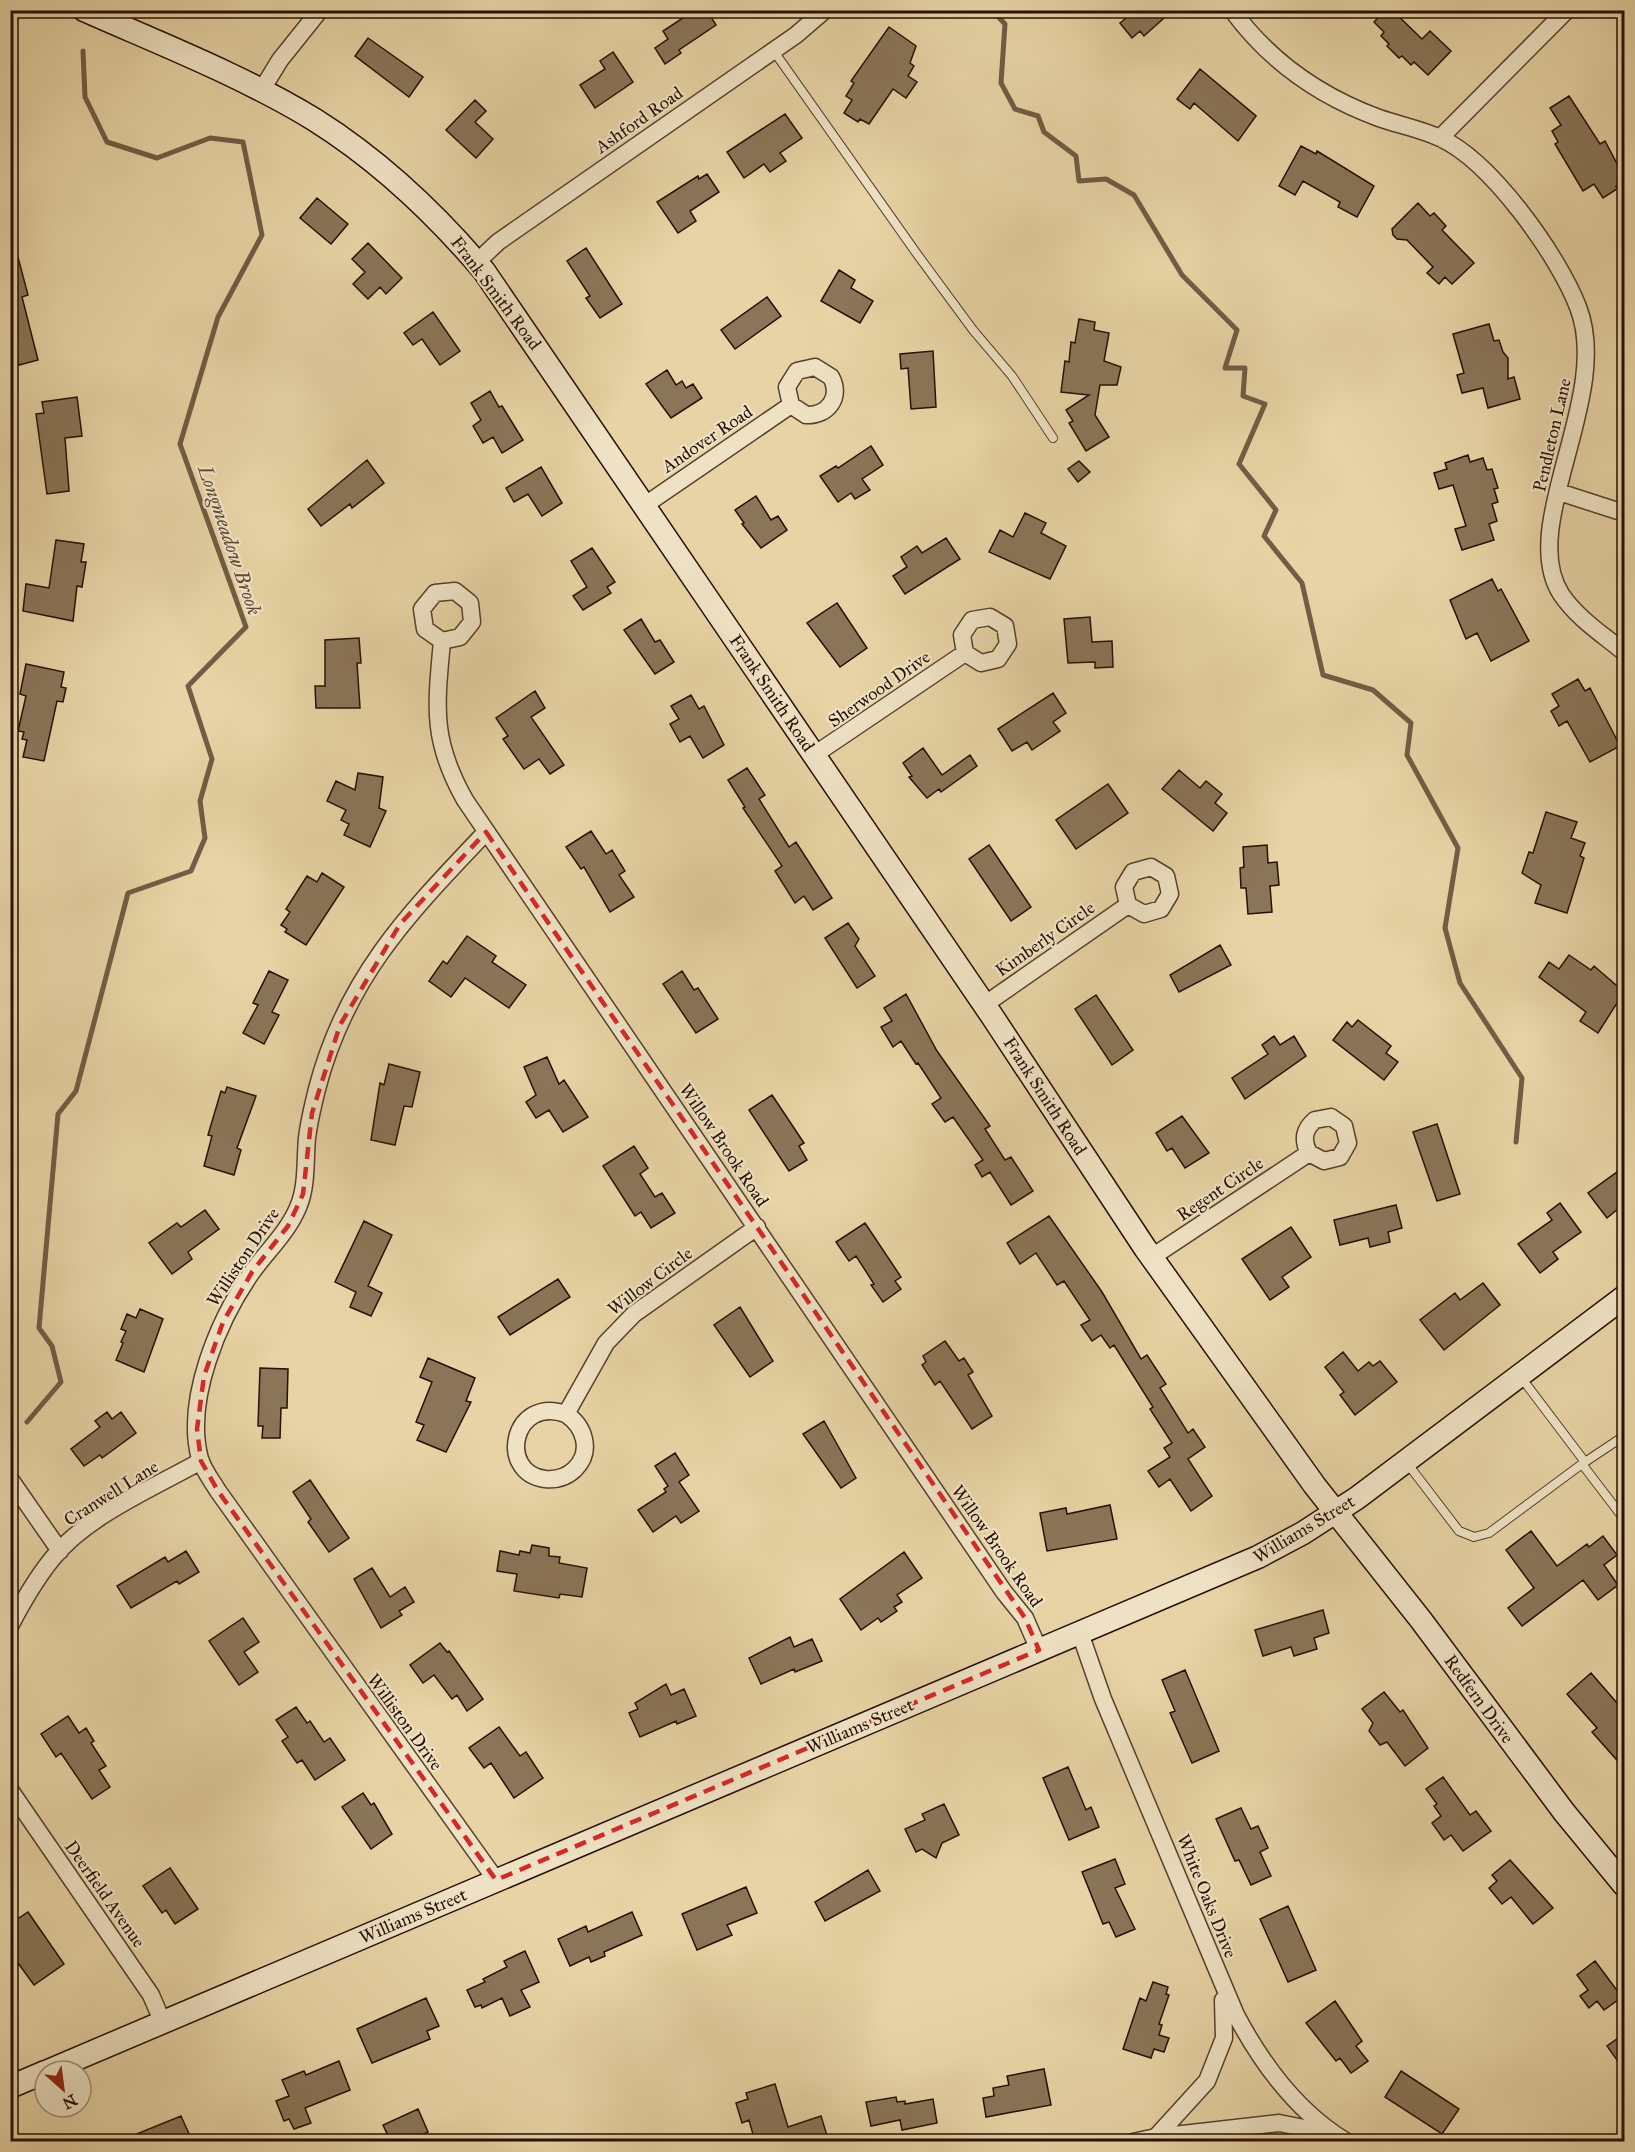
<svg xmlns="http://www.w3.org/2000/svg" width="1635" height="2152" font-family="'IM FELL Great Primer',serif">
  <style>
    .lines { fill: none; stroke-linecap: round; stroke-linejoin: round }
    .stream { stroke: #725c44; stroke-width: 5 }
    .building { fill: #8a7558; stroke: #260f04; stroke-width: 1.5 }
    .lane-casing { stroke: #56402c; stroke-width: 10 }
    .street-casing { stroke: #56402c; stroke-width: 19 }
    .secondary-casing { stroke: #260f04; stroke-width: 25 }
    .lane { stroke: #efe2c4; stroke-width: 8 }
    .street { stroke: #efe2c4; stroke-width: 16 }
    .secondary { stroke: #efe2c4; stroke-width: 22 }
    .marked { fill: none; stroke: #d62828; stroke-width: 4.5; stroke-dasharray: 12 8; stroke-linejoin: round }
    .labels { text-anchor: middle; stroke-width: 4.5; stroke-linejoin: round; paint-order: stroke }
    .street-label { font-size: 18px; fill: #260f04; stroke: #efe2c4 }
    .water-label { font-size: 20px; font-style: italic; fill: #5f4934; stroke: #efe2c4 }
  </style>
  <rect width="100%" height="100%" fill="#e7d3a5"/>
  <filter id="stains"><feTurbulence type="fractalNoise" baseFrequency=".00333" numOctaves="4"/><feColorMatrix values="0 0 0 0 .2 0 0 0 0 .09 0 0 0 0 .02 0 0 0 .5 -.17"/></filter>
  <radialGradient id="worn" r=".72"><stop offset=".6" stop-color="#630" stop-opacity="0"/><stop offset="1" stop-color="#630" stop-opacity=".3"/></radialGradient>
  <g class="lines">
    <path class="stream" d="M992,10L1005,24L1001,83L1015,109L1038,116L1044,132L1076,156L1079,181L1106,179L1134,195L1182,275L1237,330L1225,368H1245L1243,396L1265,404L1239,464L1276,510L1264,536L1302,583L1323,675L1373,690L1411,723L1407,755L1458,848L1445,928L1460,983L1522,1078L1516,1142
      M27,1422L61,1382L52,1346L39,1328L58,1114L76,1091L128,893L191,871L205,838L200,801L212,759L188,686L246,627L180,444L218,317L262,235L243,142L210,138L157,158L107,142L85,97L83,51"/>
  </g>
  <path class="building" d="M695,10H707L716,25L679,50L681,53L665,64L655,48L668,39L663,31Z
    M1118,10H1173L1144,36L1140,31L1132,38L1120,23L1125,19Z
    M1386,10H1392L1422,39L1430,31L1451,51L1428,75L1414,62L1411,65L1402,56L1399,58L1387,46L1389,44L1381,36L1384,32L1374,22Z
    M889,27L916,46L910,63L914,66L908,76L917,82L906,98L893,89L869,124L860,119L858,122L844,113L852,100L846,96L854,83L851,81Z
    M368,38L423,77L409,97L355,56Z
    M613,52L633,82L595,108L580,85L605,69L600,61Z
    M1200,69L1256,116L1238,141L1194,103L1190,109L1177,99Z
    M1569,96L1600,144L1605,141L1624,177V181L1616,186L1617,189L1603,198L1594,184L1583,191L1555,144L1558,142L1552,131L1561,125L1550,108Z
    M475,100L486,111L475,122L493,139L476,158L446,130Z
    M785,114L802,138L780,153L786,161L770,172L764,164L744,178L727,152Z
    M1301,146L1316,154L1317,151L1374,186L1357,217L1338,207L1340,202L1303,181L1295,195L1279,186Z
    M707,174L719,192L690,211L696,221L678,233L657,202L698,176L699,179Z
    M317,198L348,224L331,244L300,218Z
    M1418,203L1430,216L1434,213L1446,226L1442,230L1474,263L1452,284L1445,277L1439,284L1427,273L1433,267L1407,240L1397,239L1393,235L1392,229Z
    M368,243L402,278L386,294L380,287L368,299L353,284L365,272L352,259Z
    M15,246L28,295L22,297L38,360L19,365L10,334V247Z
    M586,248L622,304L600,318L586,298L590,296L567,261Z
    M839,270L855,280L851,288L873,301L860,323L821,301Z
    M767,297L781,316L735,349L721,330Z
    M433,312L460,351L440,365L422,339L413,345L404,333Z
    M1079,319L1095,322L1094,330L1109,333L1104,361L1121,367L1117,385H1100L1095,415L1109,437L1086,451L1069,423L1073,421L1066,410L1089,395L1061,392L1065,361L1069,362L1071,342L1075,343Z
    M1489,324L1494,341L1499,340L1503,352L1508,358V379L1514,377L1520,399L1488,408L1483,388L1462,393L1457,375L1464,373L1453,334Z
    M933,351L936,407L911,409L908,368L901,369L900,354Z
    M667,370L676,385L682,381L686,388L693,384L702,398L671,418L646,384Z
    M490,391L499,407L502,406L523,440L502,453L493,437L483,443L473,426L481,420L471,403Z
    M77,397L82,436L65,438L69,491L47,494L36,414L44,413L42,402Z
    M871,446L883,465L862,479L870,490L855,499L851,493L838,502L820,476L836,466L838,468Z
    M1468,455L1470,462L1483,458L1487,470L1492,469L1498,488L1494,489L1498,502L1492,504L1497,521L1489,524L1494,540L1462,550L1455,529L1466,526L1453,485L1439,489L1434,473L1447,469L1445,463Z
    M367,460L384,483L352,508L350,504L321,526L308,509Z
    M1079,461L1090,472L1078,482L1068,469Z
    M541,467L562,503L542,516L528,494L514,502L506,488Z
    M756,496L771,520L778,516L787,530L761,548L742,524L744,523L735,510Z
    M1025,513L1046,523L1041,533L1066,546L1050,579L989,552L1000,530L1013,537Z
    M946,538L960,559L905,594L893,576L907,567L901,557L917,546L922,553Z
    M56,540L84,544L81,562H86L82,587L77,586L73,621L23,611L26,584L49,588Z
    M592,548L615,582L607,587L611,593L583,610L573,596L587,587L571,561Z
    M1492,579L1498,591L1501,589L1529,641L1491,661L1477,633L1466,639L1450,600Z
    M837,603L867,648L840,667L807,623Z
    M1090,617L1092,642L1112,641L1113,667L1095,668V662L1068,663L1064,619Z
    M641,619L655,642L660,640L674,662L655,674L624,630Z
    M359,638L361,663H357L360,708H316L315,686H325V640Z
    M26,664L64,672L61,687L66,688L63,702L57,701L44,761L23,757L27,740L22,739L24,732L18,731L26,696L20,694Z
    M1578,679L1585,691L1590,688L1620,746L1590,762L1567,721L1559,726L1551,711L1559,706L1552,694Z
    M535,691L545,708L531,717L564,765L550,774L539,759L524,769L503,739L508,736L496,718Z
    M1053,693L1066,713L1053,722L1060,731L1032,750L1027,742L1012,751L998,729Z
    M691,695L699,709L704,706L724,745L703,758L690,736L680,742L670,724L679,719L671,706Z
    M923,748L942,775L970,755L977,766L941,792L939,789L927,798L909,777L912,776L903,763Z
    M747,768L765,795L759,799L789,847L796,842L832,898L813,910L804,896L795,903L775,871L782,866L743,808L745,807L728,780Z
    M1179,770L1200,788L1206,781L1222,794L1215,803L1227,813L1213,831L1162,789Z
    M358,773L383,777L379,808L386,811L370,847L344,835L349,824L341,820L346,810L327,801L336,781L355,790Z
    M1108,784L1128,813L1076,849L1056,820Z
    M1546,812L1577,822L1571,838L1585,843L1580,856L1584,858L1567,913L1535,903L1541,885L1522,873L1529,852L1533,853Z
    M591,831L606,854L612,850L625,871L619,875L634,897L610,912L584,867L581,869L566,847Z
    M989,845L1031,907L1011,921L969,859Z
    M1267,845L1268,863L1277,862L1279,885L1270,886L1272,912L1248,914L1246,888H1241L1240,868L1244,867L1243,847Z
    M322,873L344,887L306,945L285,932L287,929L281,925L290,912L286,909L307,876L317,882Z
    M848,923L859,939L855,946L875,976L857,988L825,938Z
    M467,936L496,956L492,962L526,985L509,1008L465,978L451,997L429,981L443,961L447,964Z
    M1220,945L1231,965L1179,992L1170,975Z
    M1569,955L1591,970L1594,966L1624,992L1598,1033L1580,1021L1586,1012L1539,977L1549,962L1559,969Z
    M269,971L288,980L272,1012L279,1015L264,1044L243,1033L258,1005L253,1003Z
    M682,971L694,990L698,988L718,1019L696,1033L663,984Z
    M906,994L937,1051L990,1126L985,1129L1005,1160L1011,1157L1033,1191L1011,1205L990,1172L982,1177L975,1165L983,1160L953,1117L945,1122L932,1104L941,1098L918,1063L916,1064L901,1041L893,1047L881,1027L892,1021L884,1008Z
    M1096,995L1133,1050L1112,1065L1075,1009Z
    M1358,1020L1391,1046L1386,1053L1398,1062L1384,1080L1333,1040L1347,1022L1352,1027Z
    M1274,1036L1280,1045L1294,1036L1306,1056L1245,1099L1232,1078L1268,1054L1262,1045Z
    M547,1057L559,1084L564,1080L588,1117L563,1132L549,1110L536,1118L526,1102L536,1095L524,1067Z
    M389,1064L420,1072L412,1107L404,1106L395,1145L371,1140L380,1083L384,1085Z
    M227,1087L256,1096L237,1148L241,1150L234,1175L204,1166L212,1136L208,1135L221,1091L225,1093Z
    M772,1095L804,1143L799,1146L807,1160L789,1171L749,1110Z
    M1182,1116L1209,1153L1185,1168L1172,1148L1167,1151L1156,1133Z
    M1437,1124L1460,1194L1437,1201L1413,1132Z
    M634,1146L648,1168L640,1174L655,1197L662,1193L675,1213L651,1228L641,1212L635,1216L603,1166Z
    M1624,1167V1204L1607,1218L1588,1193Z
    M1560,1203L1581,1232L1553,1252L1558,1259L1540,1273L1518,1244L1552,1220L1547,1213Z
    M1396,1205L1402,1228L1388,1232L1390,1242L1370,1247L1368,1238L1340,1245L1334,1220Z
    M205,1210L219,1229L188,1252L192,1259L172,1274L149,1243L177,1223L181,1227Z
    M1049,1216L1102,1292L1141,1359L1147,1355L1166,1384L1160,1388L1188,1433L1193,1429L1205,1447L1188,1459L1212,1496L1191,1511L1170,1479L1159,1487L1148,1471L1170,1457L1164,1448L1172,1443L1150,1409L1153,1407L1114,1345L1110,1348L1101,1335L1092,1341L1081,1325L1090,1320L1064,1281L1057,1285L1036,1253L1020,1264L1007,1243Z
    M364,1221L392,1235L368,1286L382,1293L371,1316L350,1307L356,1292L335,1282Z
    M865,1223L901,1277L895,1281L901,1289L883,1302L871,1285L874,1284L856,1256L849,1261L836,1242Z
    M1291,1227L1311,1257L1282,1277L1289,1287L1270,1300L1242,1259Z
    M558,1279L570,1297L510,1335L498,1317Z
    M1483,1283L1500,1305L1444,1350L1420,1320L1455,1293L1460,1300Z
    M740,1307L773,1361L750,1377L714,1325Z
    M140,1309L163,1319L144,1372L116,1360L123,1343L121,1342L126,1331L121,1329L127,1314L136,1318Z
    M945,1341L959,1361L964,1358L973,1372L968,1375L992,1416L972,1429L940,1381L935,1385L922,1365L926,1362L923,1356Z
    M1343,1352L1358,1371L1369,1362L1373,1366L1380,1361L1397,1382L1355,1415L1340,1395L1344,1392L1325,1367Z
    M428,1358L475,1378L466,1401L471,1402L446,1452L417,1440L424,1425L416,1422L432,1382L420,1377Z
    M260,1368L288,1369L287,1408H281L280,1438H262L263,1426H258Z
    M107,1412L112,1419L121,1412L136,1433L102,1458L100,1455L84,1466L71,1449L100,1427L95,1421Z
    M824,1421L856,1478L841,1488L803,1434Z
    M675,1453L689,1475L679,1482L699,1511L681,1523L676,1516L653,1532L638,1510L666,1492L664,1489L668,1486L655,1466Z
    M310,1480L349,1538L329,1552L308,1522L311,1519L293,1492Z
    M1110,1505L1117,1539L1047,1551L1040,1513L1066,1508L1067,1514Z
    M1531,1531L1557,1566L1587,1544L1589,1547L1603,1536L1617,1555L1604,1565L1618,1585L1598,1600L1583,1580L1522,1626L1508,1608L1534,1588L1506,1550Z
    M532,1545L549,1548V1556L560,1557L559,1563L587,1568L582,1597L560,1594L559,1598L514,1591L517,1574L497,1571L500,1551L519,1555L520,1551L530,1553Z
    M186,1551L199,1572L179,1584L177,1581L131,1608L117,1586L165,1557L168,1562Z
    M904,1552L922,1578L897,1595L902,1602L894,1607L897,1611L881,1622L878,1618L861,1630L840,1599Z
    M372,1568L390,1597L405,1587L414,1602L399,1611L402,1615L381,1628L354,1579Z
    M1323,1610L1329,1633L1314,1638L1317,1649L1294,1656L1291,1647L1263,1656L1255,1630Z
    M243,1618L259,1642L244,1652L258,1672L239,1685L209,1641Z
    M790,1637L794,1647L812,1639L822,1661L795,1672L794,1669L761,1684L749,1658Z
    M440,1643L447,1652L449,1651L483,1699L467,1711L457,1695L452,1699L434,1675L423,1683L410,1665Z
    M1185,1670L1219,1751L1192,1763L1170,1713L1175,1711L1162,1680Z
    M1591,1673L1624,1711V1768L1592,1732L1597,1728L1567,1694Z
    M666,1684L671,1695L684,1689L696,1716L677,1724L676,1721L640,1737L629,1713L638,1709L635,1703Z
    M1384,1692L1400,1712L1403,1710L1428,1748L1405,1766L1387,1742L1380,1745L1369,1731L1373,1723L1362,1709Z
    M296,1707L307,1723L310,1721L324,1742L330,1738L345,1760L315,1780L302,1760L297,1763L282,1741L288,1737L276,1720Z
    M68,1716L79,1733L86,1728L94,1741L91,1743L106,1766L99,1770L110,1787L92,1799L61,1753L56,1757L41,1734Z
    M499,1727L520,1756L526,1752L543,1778L514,1798L491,1763L484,1768L469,1748Z
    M1068,1767L1086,1810L1091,1807L1099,1827L1069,1840L1043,1778Z
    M1443,1777L1470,1815L1476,1811L1491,1831L1463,1851L1451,1835L1444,1840L1432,1823L1441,1816L1434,1806L1437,1804L1426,1789Z
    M363,1793L371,1805L374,1803L392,1834L371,1849L342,1807Z
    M944,1804L959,1835L942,1843L936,1858L922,1849L916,1852L905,1829L925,1820L922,1814Z
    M1241,1808L1251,1829L1258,1826L1268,1848L1260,1852L1271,1876L1251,1885L1239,1860L1235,1861L1216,1819Z
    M1115,1859L1125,1884L1115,1888L1135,1929L1116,1937L1109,1922L1103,1924L1082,1872Z
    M1510,1860L1553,1908L1533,1924L1511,1897L1502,1904L1489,1888L1497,1881L1492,1875Z
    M170,1868L198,1909L175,1924L166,1910L162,1913L143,1886Z
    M868,1870L880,1891L825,1921L815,1902Z
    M746,1887L757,1913L727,1925L732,1935L697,1950L682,1914Z
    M1288,1906L1316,1970L1288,1982L1260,1919Z
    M28,1912L64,1964L34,1985L10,1952V1924Z
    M632,1912L642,1935L604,1952L605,1956L591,1962L589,1957L570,1966L558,1939L586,1926L588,1932Z
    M525,1951L539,1982L521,1990L530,2007L510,2016L502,1998L482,2008L481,2005L475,2007L467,1990L485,1982L483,1979L507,1967L504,1961Z
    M1595,1961L1622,1997L1604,2010L1597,2001L1589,2008L1580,1996L1588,1990L1577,1975Z
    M1153,1982L1168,1987L1166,1994L1169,1995L1159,2024L1162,2025L1159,2035L1169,2038L1164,2052L1154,2049L1151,2058L1123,2049L1140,1998L1146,2001Z
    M426,1998L439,2026L427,2031L430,2039L372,2063L357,2029Z
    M1335,2001L1362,2041L1356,2046L1368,2061L1351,2073L1340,2058L1336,2061L1306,2023Z
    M1624,2034V2070L1607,2046Z
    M339,2061L350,2090L305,2108L311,2123L294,2129L289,2119L284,2121L276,2101L289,2096L282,2080L304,2071L306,2075Z
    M1044,2069L1051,2105L986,2117L983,2098L994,2096L993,2088L1009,2085L1007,2076Z
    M1401,2071L1459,2109L1442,2134L1385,2097Z
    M775,2084L788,2127L821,2116L829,2142H753L754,2138L749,2120L742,2123L736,2103L748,2099L746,2093Z
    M896,2097L897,2102L905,2101V2104L933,2099L937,2123L902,2130L900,2120L871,2126L866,2102Z
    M418,2109L428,2132L408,2142H391L383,2125Z
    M181,2116L190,2136L178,2142H117Z"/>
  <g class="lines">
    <defs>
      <path id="lane" d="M773,50L917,254L973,330L1012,376L1053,438
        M1585,1462L1624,1436
        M1407,1463L1459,1531L1474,1537L1489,1533L1582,1464L1585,1462L1520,1376
        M1582,1464L1624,1519"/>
      <path id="street" d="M1232,10C1270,62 1319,96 1379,118C1399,125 1421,129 1440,138C1491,161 1558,255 1578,307C1613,396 1517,525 1561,594C1577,618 1602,634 1624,652
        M261,91L280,60L320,10
        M1440,138L1567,10
        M477,262L498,242L796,35L825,10
        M1559,492L1624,513
        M645,505L791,405L806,415C828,416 842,397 831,377L815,367L797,371L787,387L791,405
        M442,641L425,629L422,609L435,593L455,591L470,603L472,622L460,637L442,641C436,707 431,740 465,800L1004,1592L1025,1618L1039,1650
        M814,755L965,653L981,663L998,659L1008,644L1005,626L990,617L972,620L962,635L965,653
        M486,832C409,913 346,977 317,1089C313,1105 309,1122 307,1138C305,1160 307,1185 299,1205C289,1231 268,1250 252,1272C219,1319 184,1400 200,1459C204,1471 212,1481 218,1491L496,1880
        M984,1005L1128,905L1144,914L1161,909L1170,894L1166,876L1151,867L1133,872L1124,887L1128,905
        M1152,1257L1309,1153L1324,1161L1340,1157L1348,1143L1344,1126L1331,1117L1315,1120C1304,1129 1302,1140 1309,1153
        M566,1414C512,1395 497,1473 545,1479C556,1480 567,1477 575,1469C593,1451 584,1426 566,1414L606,1343L634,1314L757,1227
        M10,1479L60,1551
        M10,1626C22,1603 35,1580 52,1559C86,1516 153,1488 201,1461
        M1080,1633L1103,1699L1236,2015C1262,2064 1298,2113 1347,2142
        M10,1790L151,1995L163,2023
        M1156,2137L1279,2123L1329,2133
        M1133,2142L1156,2137L1207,2081L1224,2038L1223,2000"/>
      <path id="secondary" d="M84,10C161,44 243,76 315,120C380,161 435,213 484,271L992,1016L1145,1248L1315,1486L1421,1620L1564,1812L1624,1885
        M48,2071L1258,1557L1303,1533L1357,1498L1624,1297
        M10,2087L45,2072"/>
    </defs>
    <use href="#lane" class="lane-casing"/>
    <use href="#street" class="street-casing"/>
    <use href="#secondary" class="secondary-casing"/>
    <use href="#lane" class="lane"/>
    <use href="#street" class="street"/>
    <use href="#secondary" class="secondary"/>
  </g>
  <path class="marked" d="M486,832L1025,1618L1039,1650L496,1880L218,1491L201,1461L197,1429L204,1376L223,1322L252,1272L288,1226L303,1194L312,1113L340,1025L400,924Z"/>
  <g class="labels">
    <g class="street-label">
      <text transform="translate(639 120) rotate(-35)" y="6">Ashford Road</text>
      <text transform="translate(496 293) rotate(53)" y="6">Frank Smith Road</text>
      <text transform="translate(1552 435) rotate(-77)" y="6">Pendleton Lane</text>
      <text transform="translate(707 439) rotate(-34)" y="6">Andover Road</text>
      <text transform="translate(879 689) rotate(-35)" y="6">Sherwood Drive</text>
      <text transform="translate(772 693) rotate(56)" y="6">Frank Smith Road</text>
      <text transform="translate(1045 939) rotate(-35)" y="6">Kimberly Circle</text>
      <text transform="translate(1045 1096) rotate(57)" y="6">Frank Smith Road</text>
      <text transform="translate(724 1145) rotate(56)" y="6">Willow Brook Road</text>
      <text transform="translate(1220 1189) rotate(-34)" y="6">Regent Circle</text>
      <text transform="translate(243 1257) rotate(-56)" y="6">Williston Drive</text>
      <text transform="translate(650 1281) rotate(-37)" y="6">Willow Circle</text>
      <text transform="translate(111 1493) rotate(-32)" y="6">Cranwell Lane</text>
      <text transform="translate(1304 1529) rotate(-31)" y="6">Williams Street</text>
      <text transform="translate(997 1546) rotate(55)" y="6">Willow Brook Road</text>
      <text transform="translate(1479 1699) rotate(54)" y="6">Redfern Drive</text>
      <text transform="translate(405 1722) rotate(54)" y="6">Williston Drive</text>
      <text transform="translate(860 1726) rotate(-23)" y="6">Williams Street</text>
      <text transform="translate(105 1894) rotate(55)" y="6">Deerfield Avenue</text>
      <text transform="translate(1207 1896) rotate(68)" y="6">White Oaks Drive</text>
      <text transform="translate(413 1916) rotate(-23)" y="6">Williams Street</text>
    </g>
    <g class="water-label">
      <text transform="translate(230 540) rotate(71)" y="7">Longmeadow Brook</text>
    </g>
  </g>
  <rect width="1635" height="2152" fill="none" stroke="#e7d3a5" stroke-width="36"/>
  <rect x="12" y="12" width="1611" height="2128" fill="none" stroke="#260f04" stroke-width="3"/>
  <rect x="18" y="18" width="1599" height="2116" fill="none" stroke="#260f04" stroke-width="1.5"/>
  <g transform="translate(63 2089) rotate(152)"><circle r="28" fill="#efe2c4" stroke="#9f8e77" stroke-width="1.5"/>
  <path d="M0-4.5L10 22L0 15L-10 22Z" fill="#8f2418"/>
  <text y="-9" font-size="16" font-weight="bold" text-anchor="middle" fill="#260f04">N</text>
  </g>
  <rect width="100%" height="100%" filter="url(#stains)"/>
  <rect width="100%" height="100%" fill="url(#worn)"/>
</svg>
